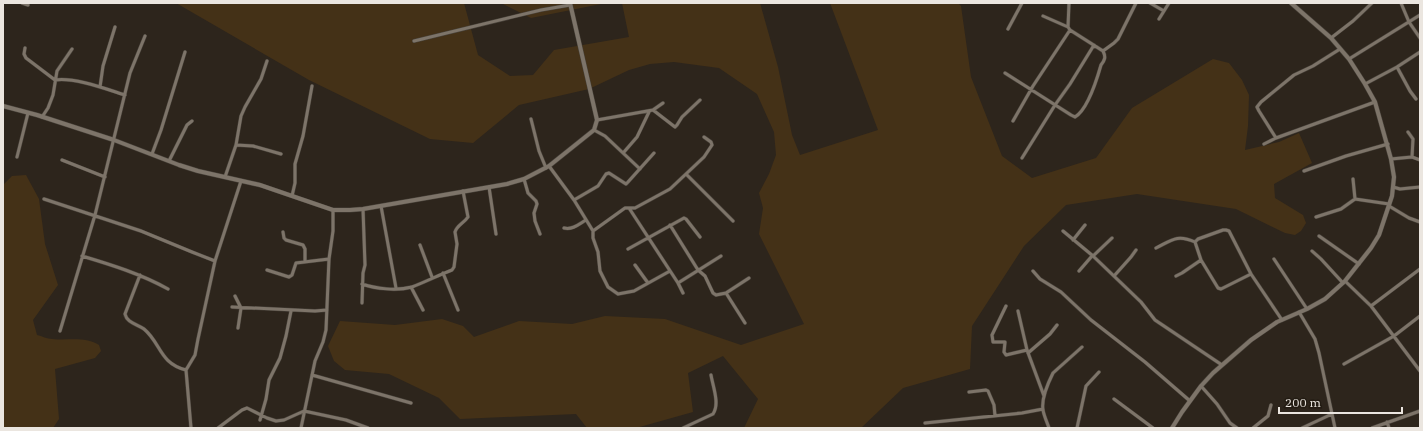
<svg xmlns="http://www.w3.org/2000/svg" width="1423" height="431" font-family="'IBM Plex Serif',serif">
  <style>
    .green { fill: #443117 }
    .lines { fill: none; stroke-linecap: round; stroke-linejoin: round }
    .minor-casing { stroke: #48423a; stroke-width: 4 }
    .tertiary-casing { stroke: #48423a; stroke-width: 5 }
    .minor { stroke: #7d7469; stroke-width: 3 }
    .tertiary { stroke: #7d7469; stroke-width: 4 }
  </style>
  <rect width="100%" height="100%" fill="#2d251c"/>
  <path class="green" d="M176,3H464L478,55L510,76L533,75L554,50L629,37L622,3H760L778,67L792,135L800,155L878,130L830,3H958L961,6L971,77L1002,156L1032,178L1096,158L1132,108L1213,59L1229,63L1242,80L1249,95L1248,126L1245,150L1279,142L1299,133L1312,163L1274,184L1275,198L1303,215L1306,223L1301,231L1295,235L1285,233L1236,209L1137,194L1066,205L1024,246L972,326L970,369L903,388L861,428H744L758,399L723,356L688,373L693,412L636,428H587L576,414L460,419L439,398L389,374L345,370L334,361L328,346L340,321L395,325L442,319L463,326L474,337L519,321L572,324L605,316L665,319L741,345L804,324L759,234L763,208L759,193L769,174L776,155L774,132L757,94L719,68L674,62L650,64L629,70L589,89L519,105L473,143L430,139L309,80Z
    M501,3H606L531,18Z
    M26,175L39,199L45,244L58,285L33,320L37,335C42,336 47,339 52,339C69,341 84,336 99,345L101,351L95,358L55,369L59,419L53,428H3V185L12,176Z"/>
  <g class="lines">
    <defs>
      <path id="minor" d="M22,3L28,5
        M1150,3L1164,11
        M1401,3L1409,22L1420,38
        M1043,16L1068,27
        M1159,19L1169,3
        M1008,29L1022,3
        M1331,38L1353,21L1372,3
        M414,41L541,10L570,5
        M25,48L24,54L26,58L55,80C74,77 106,89 125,95
        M1103,51L1114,43L1118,39L1136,3
        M1349,59L1420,15
        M1397,67L1410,91L1416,99
        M1005,73L1071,115L1075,117C1087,110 1097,79 1101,65C1105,60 1106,57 1103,51L1070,30L1068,27L1069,3
        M1365,84L1397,67L1420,52
        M100,87L103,66L115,27
        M653,110L663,103
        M42,117L48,108L53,95L57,71L72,49
        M531,119L539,151L546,168
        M597,120L653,110L675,127L677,125L682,117L700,100
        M1013,121L1033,86L1070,30
        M594,130L605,136L640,169
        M1408,132L1413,139L1412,157
        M1276,138L1259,111L1257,107L1261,102L1294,75L1313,66L1340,49
        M1264,144L1276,138L1375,102
        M236,145L253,146L281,154
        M624,152L637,137L649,112
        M152,154L161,130L185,52
        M17,157L28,113
        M1022,158L1055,105L1070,84L1094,45
        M1391,159L1412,157L1420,160
        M62,160L105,177
        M169,161L187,125L192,121
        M549,166L574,200L593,231L625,208H635L670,189L704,157L712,145L711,142L704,137
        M1304,171L1346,156L1388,144
        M686,174L733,221
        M225,177L236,145L241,116L245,107L261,79L267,61
        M524,179L528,193L536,201L537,204L534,213L535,221L540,234
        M1353,179L1355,199
        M489,187L496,234
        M1393,187L1400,189L1420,187
        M292,196L295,183V164L303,136L312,86
        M44,199L141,231L192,252L215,261
        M574,200L598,186L606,174L609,173L626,184L628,182L654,153
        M381,206L396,288
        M1389,206L1409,218L1420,222
        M629,208L678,283L683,293
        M1316,217L1341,209L1355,199L1389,204
        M670,225L698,270L705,276L713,293L716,295L726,293L749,278
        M564,228C573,230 579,224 586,220
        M593,231V238L598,252L600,271L608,287L618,294L634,291L670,271
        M1063,231L1093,256L1141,302L1155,320L1222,365
        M283,232L284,238L286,240L303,245L305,249V262
        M1319,236L1359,264
        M1073,240L1085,225
        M1195,242L1198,239L1223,230H1226L1229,231L1251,274L1282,320
        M1195,242L1201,260L1218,288L1221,289L1251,274
        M420,245L432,277
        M1156,248C1172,240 1177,234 1195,242
        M628,249L684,218L686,219L700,237
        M1312,251L1321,259L1343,283
        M82,256C112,265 141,274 168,289
        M1093,256L1112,238
        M1274,259L1307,309
        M635,265L648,283
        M267,270L289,277L292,275L296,263L329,259
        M1033,271L1040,279L1061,292L1091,320L1145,362L1190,401
        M1079,271L1092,256
        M443,273L458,310
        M140,275L125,314C127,323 137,324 144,329C161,343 159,363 186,370
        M1114,276L1131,257L1136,250
        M1176,276L1182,273L1201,260
        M1345,281L1371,306L1420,371
        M678,283L721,256
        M362,284C376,289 397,291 412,287C425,282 439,275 452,270L454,267L457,244L455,232C457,225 464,223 468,217L463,191
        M411,287L423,310
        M726,293L745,323
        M235,296L241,308L238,328
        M362,303L363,273L365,265L363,209
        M1006,306L992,335L993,342H1005L1004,352L1006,355L1027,350
        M1371,306L1420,269
        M232,307L315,311L327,310
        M1018,311L1027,350L1044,396
        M1299,312L1315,339L1319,353L1335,428
        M60,331L95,215L130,73L145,36
        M1028,353L1050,334L1057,325
        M1344,364L1394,336L1420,316
        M312,375L411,403
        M1201,386L1217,404L1230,423L1237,428
        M969,392L986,390L988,391L994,405L995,416
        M1114,399L1153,428
        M260,420L266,399L269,380L280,358L286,336L291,311
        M1387,422L1389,428
        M925,423L1022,413L1043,409
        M191,428L186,370L195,355L198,339L215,261L241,181
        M218,428L242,410L247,408L267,418L276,421L284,420L304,411L346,420L368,428
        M301,428L315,361L323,342L326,330L329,259L333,231V210
        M683,428L713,414C720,404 713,387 711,375
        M1049,428C1047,422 1044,416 1043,410C1041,398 1048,383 1053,373L1082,347
        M1077,428L1086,386L1099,372
        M1253,428L1268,416L1271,405
        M1302,428L1332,414
        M1372,428L1420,411"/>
      <path id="tertiary" d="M3,106L37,115L114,140L179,165L198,171L260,185L333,210H350L363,209L507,184L524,179L549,166L594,130L597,120L570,3
        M1172,428L1182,412L1201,386L1213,373L1251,340L1277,322L1307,309L1325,299L1345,281L1371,248L1379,235L1392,196L1394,177L1391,159L1375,102L1365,84L1349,59L1331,38L1291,3"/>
    </defs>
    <use href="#minor" class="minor-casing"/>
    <use href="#tertiary" class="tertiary-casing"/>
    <use href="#minor" class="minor"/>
    <use href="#tertiary" class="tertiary"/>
  </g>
  <rect width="1423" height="431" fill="none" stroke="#ebe6e0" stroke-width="8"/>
  <path d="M1279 407v6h123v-6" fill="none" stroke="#ebe6e0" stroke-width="2"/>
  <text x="1285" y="407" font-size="12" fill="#ebe6e0" stroke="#231c13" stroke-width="3" paint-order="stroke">200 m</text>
</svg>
